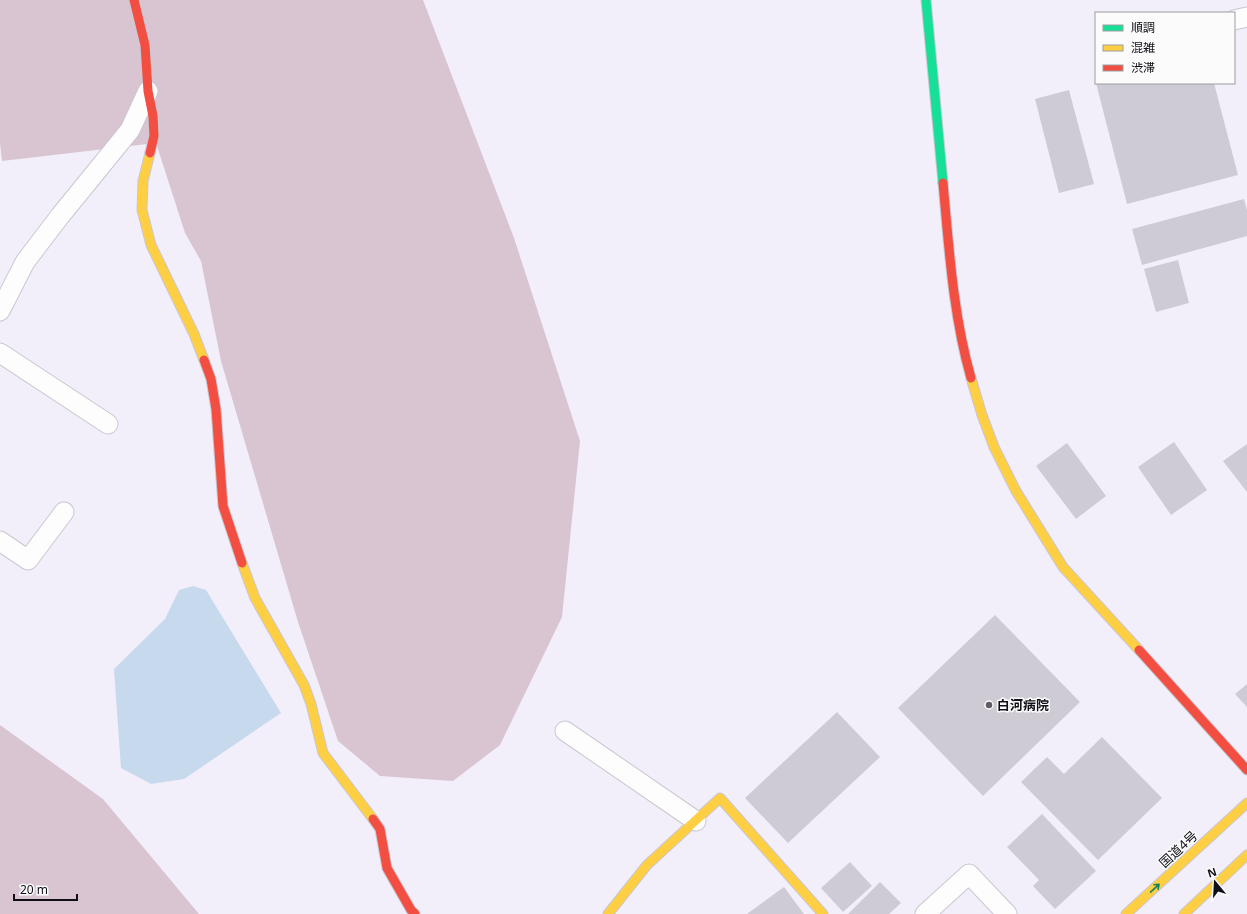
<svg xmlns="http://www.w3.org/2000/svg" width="1247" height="914" font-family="'Noto Sans','Noto Sans JP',sans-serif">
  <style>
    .forest { fill: #d9c5d2 }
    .water { fill: #c7daed }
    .building { fill: #cfcbd4 }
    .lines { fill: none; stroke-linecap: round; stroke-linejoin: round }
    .street-casing { stroke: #c9c7d0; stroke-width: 21 }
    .fast-casing { stroke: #c9c7d0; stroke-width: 11 }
    .slow-casing { stroke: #c9c7d0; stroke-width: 11 }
    .jam-casing { stroke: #c9c7d0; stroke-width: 11 }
    .street { stroke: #fdfdfe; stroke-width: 19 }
    .fast { stroke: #16e098; stroke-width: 9 }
    .slow { stroke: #ffcf43; stroke-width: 9 }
    .jam { stroke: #f24e42; stroke-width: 9 }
    .oneway { stroke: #14825e }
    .poi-dot { fill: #605d67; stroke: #fbfbfb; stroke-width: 1.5 }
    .labels { text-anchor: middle; stroke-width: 3; stroke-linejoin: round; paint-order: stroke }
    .poi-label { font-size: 13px; font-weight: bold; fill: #110f18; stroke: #fbfbfb; text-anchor: start }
    .street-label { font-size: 13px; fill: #110f18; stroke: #fbfbfb }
  </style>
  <rect width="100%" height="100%" fill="#f2effa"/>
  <path class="forest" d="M0,0H423L514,238L580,441L562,617L500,745L453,781L380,776L338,741L298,622L221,361L201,261L185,233L156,143L2,161L0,143Z
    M0,725L103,799L199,914H0Z"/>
  <path class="water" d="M193,586L206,590L281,713L184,779L151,784L121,768L114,669L165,619L179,590Z"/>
  <path class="building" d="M1096,83H1214L1238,175L1127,204Z
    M1069,90L1094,184L1059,193L1035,99Z
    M1244,199L1247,210V236L1142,265L1132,229Z
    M1178,260L1189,303L1156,312L1144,269Z
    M1174,442L1207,490L1171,515L1138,467Z
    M1067,443L1106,496L1076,519L1036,466Z
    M1247,444V492L1223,461Z
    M995,615L1080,702L983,796L898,708Z
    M1247,684V707L1235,694Z
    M837,712L880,757L788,843L745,798Z
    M1102,737L1162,798L1098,860L1021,782L1047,757L1064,774Z
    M1042,814L1096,871L1055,909L1033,886L1039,880L1007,847Z
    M850,862L872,886L843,912L821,888Z
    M880,882L901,903L889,914H848Z
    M784,887L804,914H747Z"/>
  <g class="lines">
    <defs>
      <path id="street" d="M1234,20L1247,17
        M0,311L25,262L60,216L130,130L148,91
        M0,353L108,424
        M0,541L28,560L64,512
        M565,731L696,821
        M925,914L969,874L1007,914"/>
      <path id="fast" d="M926,0L943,183"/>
      <path id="slow" d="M150,153L143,181L142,210L151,245L194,334L204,360
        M971,378L982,415L994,447L1016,491L1063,567L1139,650
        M242,563L255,598L304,685L311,704L323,753L373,819
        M608,914L647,865L720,798L823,914
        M1126,914L1247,803
        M1184,914L1247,855"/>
      <path id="jam" d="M134,0L145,45L148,91L153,116L154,136L150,153
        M943,183C949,248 953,315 971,378
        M204,360L211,379L216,409L223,506L242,563
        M1139,650L1247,770
        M373,819L380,829L387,868L411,910L415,914"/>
    </defs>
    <use href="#street" class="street-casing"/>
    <use href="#fast" class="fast-casing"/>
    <use href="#slow" class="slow-casing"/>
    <use href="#jam" class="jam-casing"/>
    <use href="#street" class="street"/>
    <use href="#fast" class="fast"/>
    <use href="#slow" class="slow"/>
    <use href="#jam" class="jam"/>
  </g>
  <defs><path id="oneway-shaft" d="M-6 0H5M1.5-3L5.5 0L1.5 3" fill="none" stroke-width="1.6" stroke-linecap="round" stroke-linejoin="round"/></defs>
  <use class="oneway" href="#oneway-shaft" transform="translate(1155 888) rotate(-43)"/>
  <circle class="poi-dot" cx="989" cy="705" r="4"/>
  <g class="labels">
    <g class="poi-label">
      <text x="997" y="710">白河病院</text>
    </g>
    <g class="street-label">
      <text transform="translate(1178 849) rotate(-43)" y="5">国道4号</text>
    </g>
  </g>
  <rect x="1095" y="12" width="140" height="72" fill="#fbfbfb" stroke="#9d9da0"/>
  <rect x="1103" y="25" width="20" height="6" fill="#16e098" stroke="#9d9da0"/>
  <text x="1131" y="32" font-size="12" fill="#110f18">順調</text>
  <rect x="1103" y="45" width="20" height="6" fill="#ffcf43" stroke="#9d9da0"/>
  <text x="1131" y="52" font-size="12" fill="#110f18">混雑</text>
  <rect x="1103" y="65" width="20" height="6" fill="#f24e42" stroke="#9d9da0"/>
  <text x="1131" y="72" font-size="12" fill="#110f18">渋滞</text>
  <g transform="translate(1215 882) rotate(342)" stroke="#fbfbfb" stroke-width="3" paint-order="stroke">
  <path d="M0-3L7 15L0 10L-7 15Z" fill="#110f18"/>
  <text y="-6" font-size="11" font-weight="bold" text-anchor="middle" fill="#110f18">N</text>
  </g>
  <path d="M14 894v6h63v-6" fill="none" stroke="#110f18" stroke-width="2"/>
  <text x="20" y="894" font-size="12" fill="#110f18" stroke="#fbfbfb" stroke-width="3" paint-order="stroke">20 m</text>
</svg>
